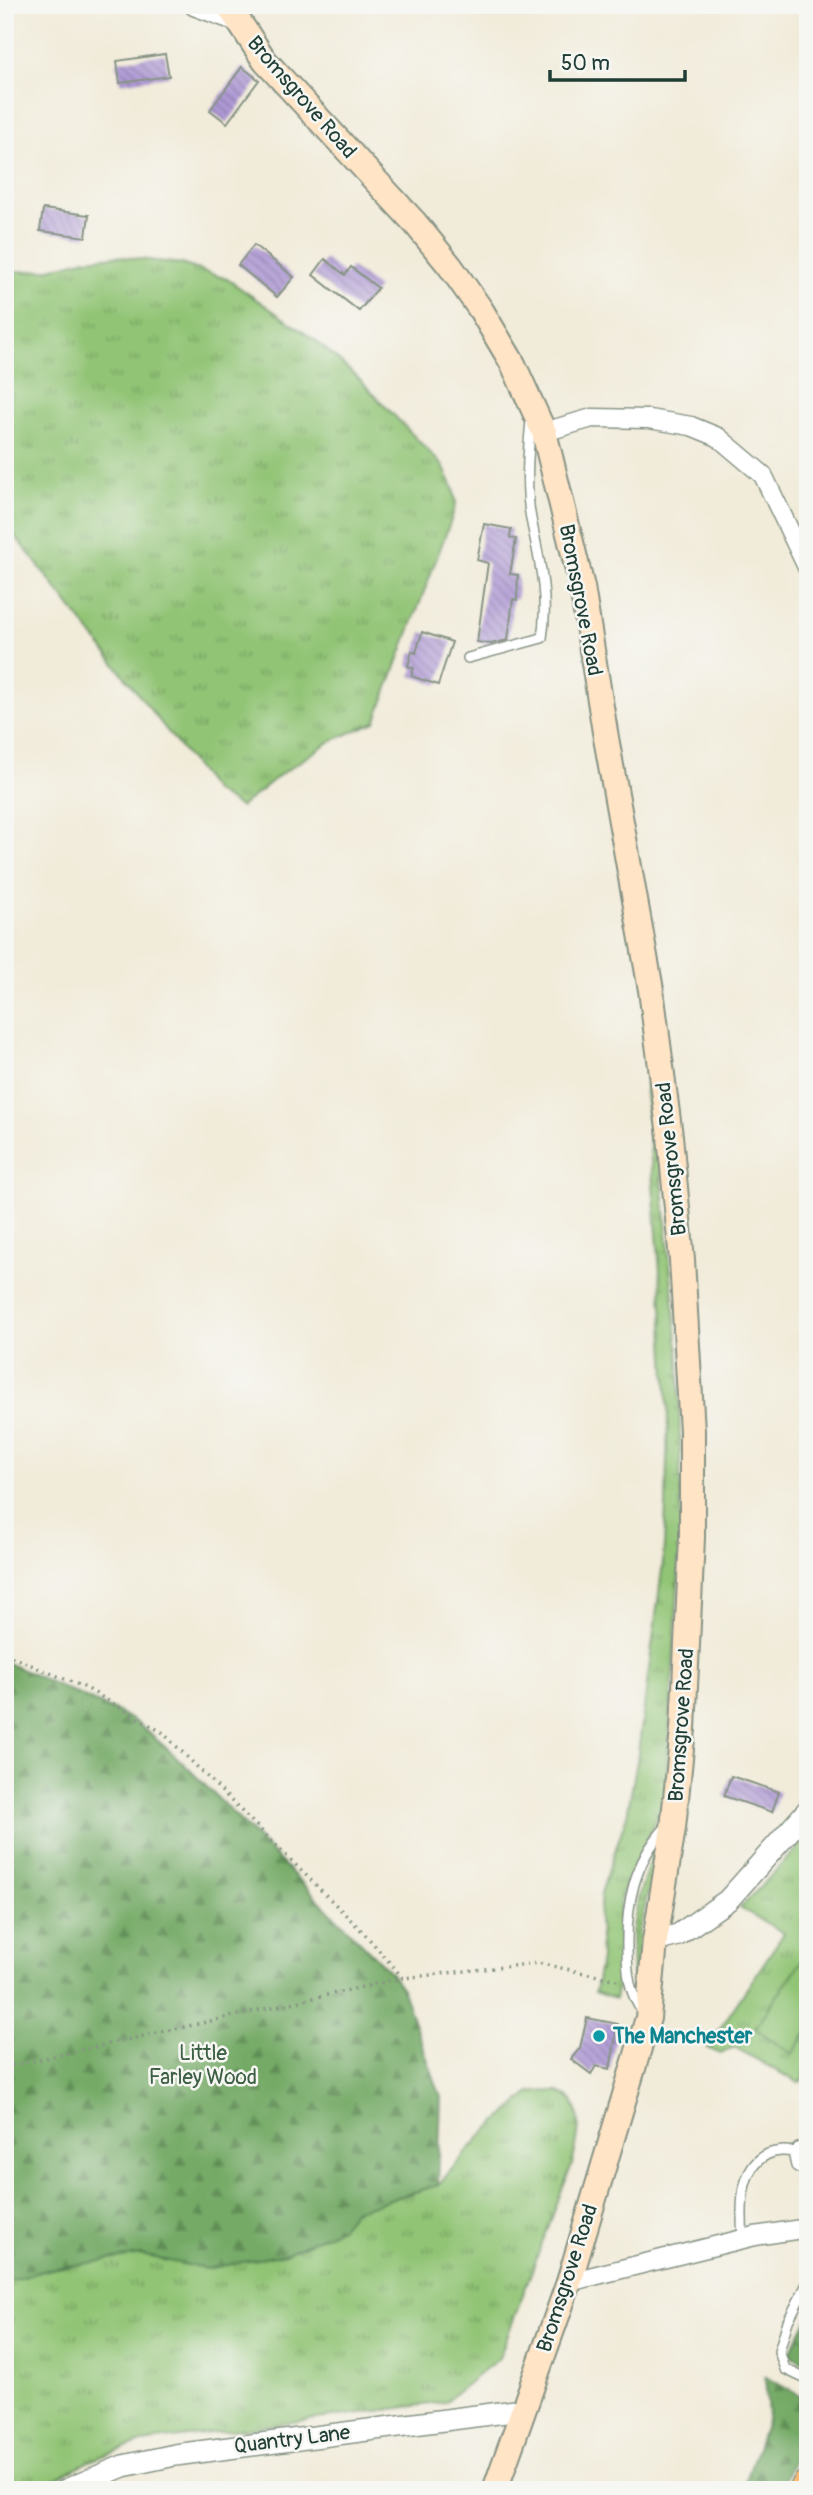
<svg xmlns="http://www.w3.org/2000/svg" width="813" height="2495" font-family="Pangolin,sans-serif">
  <style>
    .grass { fill: url(#grass-tufts); stroke: #588054; stroke-width: 2 }
    .forest { fill: url(#forest-firs); stroke: #4a744d; stroke-width: 2 }
    .pitch { fill: #91c475; stroke: #588054; stroke-width: 2 }
    .building { fill: url(#building-back-hatch) }
    .lines { fill: none; stroke-linecap: round; stroke-linejoin: round }
    .service-casing { stroke: #889486; stroke-width: 12 }
    .minor-casing { stroke: #889486; stroke-width: 21 }
    .tertiary-casing { stroke: #889486; stroke-width: 24 }
    .secondary-casing { stroke: #889486; stroke-width: 28 }
    .motorway-casing { stroke: #889486; stroke-width: 35 }
    .path { stroke: #889486; stroke-width: 3.5; stroke-dasharray: 2 5; stroke-linecap: butt }
    .service { stroke: #fff; stroke-width: 9 }
    .minor { stroke: #fff; stroke-width: 18 }
    .tertiary { stroke: #fff; stroke-width: 21 }
    .secondary { stroke: #ffe4c6; stroke-width: 24 }
    .motorway { stroke: #ffbb71; stroke-width: 32 }
    .culture-dot { fill: #0f9aa8; stroke: #f6f6f2; stroke-width: 2.5 }
    .labels { text-anchor: middle; stroke-width: 5; stroke-linejoin: round; paint-order: stroke }
    .street-label { font-size: 21px; fill: #1f3d34; stroke: #f6f6f2 }
    .culture-label { font-size: 21px; font-weight: bold; fill: #0d838f; stroke: #f6f6f2; text-anchor: start }
    .park-label { font-size: 21px; fill: #3c5f44; stroke: #f6f6f2 }
  </style>
  <defs>
    <pattern id="grass-tufts" width="24" height="20" patternUnits="userSpaceOnUse" patternTransform="scale(1.75)"><rect width="24" height="20" fill="#91c475"/><path d="M3 7l-1-3M5 7V3M7 7l1-3M15 17l-1-3M17 17v-4M19 17l1-3" fill="none" stroke="#76a061"/></pattern>
    <pattern id="forest-firs" width="22" height="20" patternUnits="userSpaceOnUse" patternTransform="scale(1.75)"><rect width="22" height="20" fill="#74aa66"/><path d="M5 1l3.5 6h-7zM16 11l3.5 6h-7z" fill="#5f8c55"/></pattern>
    <pattern id="building-back-hatch" width="6" height="6" patternUnits="userSpaceOnUse" patternTransform="scale(1.75)"><rect width="6" height="6" fill="#af99d5"/><path d="M-1 5l2 2M0 0l6 6M5-1l2 2" fill="none" stroke="#8e7eae"/></pattern>
  </defs>
  <rect width="100%" height="100%" fill="#f6f6f2"/>
  <filter id="ink" filterUnits="userSpaceOnUse"><feTurbulence type="fractalNoise" baseFrequency=".0143" numOctaves="2"/><feDisplacementMap in="SourceGraphic" scale="14" xChannelSelector="R" yChannelSelector="G"/><feConvolveMatrix kernelMatrix="1 2 1 2 8 2 1 2 1" color-interpolation-filters="sRGB"/></filter>
  <filter id="wash" filterUnits="userSpaceOnUse"><feTurbulence type="fractalNoise" baseFrequency=".00686" numOctaves="4" result="noise"/><feDisplacementMap in="SourceGraphic" scale="28" xChannelSelector="R" yChannelSelector="G"/><feGaussianBlur stdDeviation="1.57" result="paint"/><feColorMatrix in="noise" values="0 0 0 0 0 0 0 0 0 0 0 0 0 0 0 0 0 1.4 0 .05"/><feComposite in="paint" operator="in"/></filter>
  <g filter="url(#wash)">
    <rect width="100%" height="100%" fill="#f1ebd9"/>
    <path class="grass" d="M116,256L181,264L227,279L315,340L356,376L443,466L453,487L456,504L451,520L375,722L331,741L281,774L240,807L214,791L16,537L5,518V422L12,272L46,270L86,259Z
      M653,1083L679,1359L681,1538L665,1800L621,1894L619,1917L621,1973L615,1999L595,1992L601,1958L599,1919L601,1893L627,1815L637,1761L663,1562L666,1506L668,1411L660,1272L645,1084Z
      M808,1837V2074L799,2083L734,2047L721,2054L707,2048L784,1933L740,1908Z
      M654,1855L657,1857L639,1930V1988L633,1985L632,1934L638,1899L651,1856Z
      M557,2091C561,2093 569,2097 572,2101C585,2117 576,2146 572,2164L499,2358L445,2402L142,2442L89,2461L34,2490H5V2282C45,2270 99,2255 140,2255C149,2255 159,2258 168,2260L341,2228L353,2211L438,2185L482,2135L531,2092Z"/>
    <path class="forest" d="M5,1662L120,1713L140,1725L180,1760L389,1971L402,1989L441,2097L438,2185L353,2211L341,2228L285,2254L206,2269L141,2255L50,2269L5,2282Z
      M808,2318V2365L789,2354Z
      M765,2377L808,2400V2429L780,2490H743L768,2416Z"/>
    <path class="pitch" d="M808,1952V2031L792,2054L755,2028Z"/>
    <g id="blocks">
      <path class="building" d="M165,54L169,76L120,83L117,61Z
        M242,67L259,80L227,123L210,110Z
        M43,209L89,215L86,237L40,231Z
        M254,245L294,277L277,297L238,265Z
        M325,259L345,275L351,267L378,288L359,311L313,275Z
        M484,524L511,529L510,538L516,539L510,574L518,575L517,600L513,599L508,640L491,644L477,642L488,563L477,560Z
        M422,632L452,642L438,685L411,676L414,668L408,666L412,651L416,653Z
        M731,1776L779,1792L772,1812L724,1796Z
        M587,2018L618,2024L610,2069L596,2066L591,2074L571,2059L580,2048Z"/>
    </g>
  </g>
  <g filter="url(#ink)">
    <use href="#blocks" fill-opacity="0" stroke="#889486" stroke-width="2"/>
    <g class="lines">
      <defs>
        <path id="service" d="M468,658L542,638C549,597 539,559 531,519C525,487 528,452 531,420
          M644,2014C629,1994 627,1973 627,1948C626,1903 634,1863 665,1828H668
          M808,2144L798,2148L794,2157L796,2166L808,2173
          M743,2239C741,2212 738,2168 768,2154C777,2150 786,2151 795,2152
          M808,2282L788,2321L779,2351L785,2369L808,2380"/>
        <path id="minor" d="M544,432L592,418L649,419L691,426L718,437L763,475L808,569
          M569,2282L755,2236L808,2228"/>
        <path id="tertiary" d="M195,5L236,20
          M655,1941L678,1935L728,1900L808,1810
          M66,2490L123,2466L175,2455L522,2410"/>
        <path id="secondary" d="M228,5L265,61L415,223L450,266L481,310L513,364L544,432L582,587L605,732L651,990L670,1136L682,1260L692,1431V1538L683,1729L673,1828L655,1941L648,2018L569,2282L495,2490"/>
        <path id="motorway" d="M806,2490L808,2486"/>
      </defs>
      <use href="#service" class="service-casing"/>
      <use href="#minor" class="minor-casing"/>
      <use href="#tertiary" class="tertiary-casing"/>
      <use href="#secondary" class="secondary-casing"/>
      <use href="#motorway" class="motorway-casing"/>
      <path class="path" d="M5,1654L86,1688L162,1732L364,1933L403,1978L538,1963L617,1980
        M5,2067L403,1978"/>
      <use href="#service" class="service"/>
      <use href="#minor" class="minor"/>
      <use href="#tertiary" class="tertiary"/>
      <use href="#secondary" class="secondary"/>
      <use href="#motorway" class="motorway"/>
    </g>
  </g>
  <circle class="culture-dot" cx="599" cy="2036" r="7"/>
  <g class="labels">
    <g class="street-label">
      <text transform="translate(302 97) rotate(49)" y="7">Bromsgrove Road</text>
      <text transform="translate(581 600) rotate(79)" y="7">Bromsgrove Road</text>
      <text transform="translate(671 1159) rotate(-96)" y="7">Bromsgrove Road</text>
      <text transform="translate(681 1725) rotate(-86)" y="7">Bromsgrove Road</text>
      <text transform="translate(567 2278) rotate(-72)" y="7">Bromsgrove Road</text>
      <text transform="translate(292 2439) rotate(-7)" y="7">Quantry Lane</text>
    </g>
    <g class="culture-label">
      <text x="613" y="2043">The Manchester</text>
    </g>
    <g class="park-label">
      <text x="203" y="2060">Little<tspan x="203" dy="24">Farley Wood</tspan></text>
    </g>
  </g>
  <rect width="813" height="2495" fill="none" stroke="#f6f6f2" stroke-width="28"/>
  <path d="M550 70v10h135v-10" fill="none" stroke="#1f3d34" stroke-width="3.5"/>
  <text x="561" y="70" font-size="21" fill="#1f3d34" stroke="#f6f6f2" stroke-width="5" paint-order="stroke">50 m</text>
</svg>
